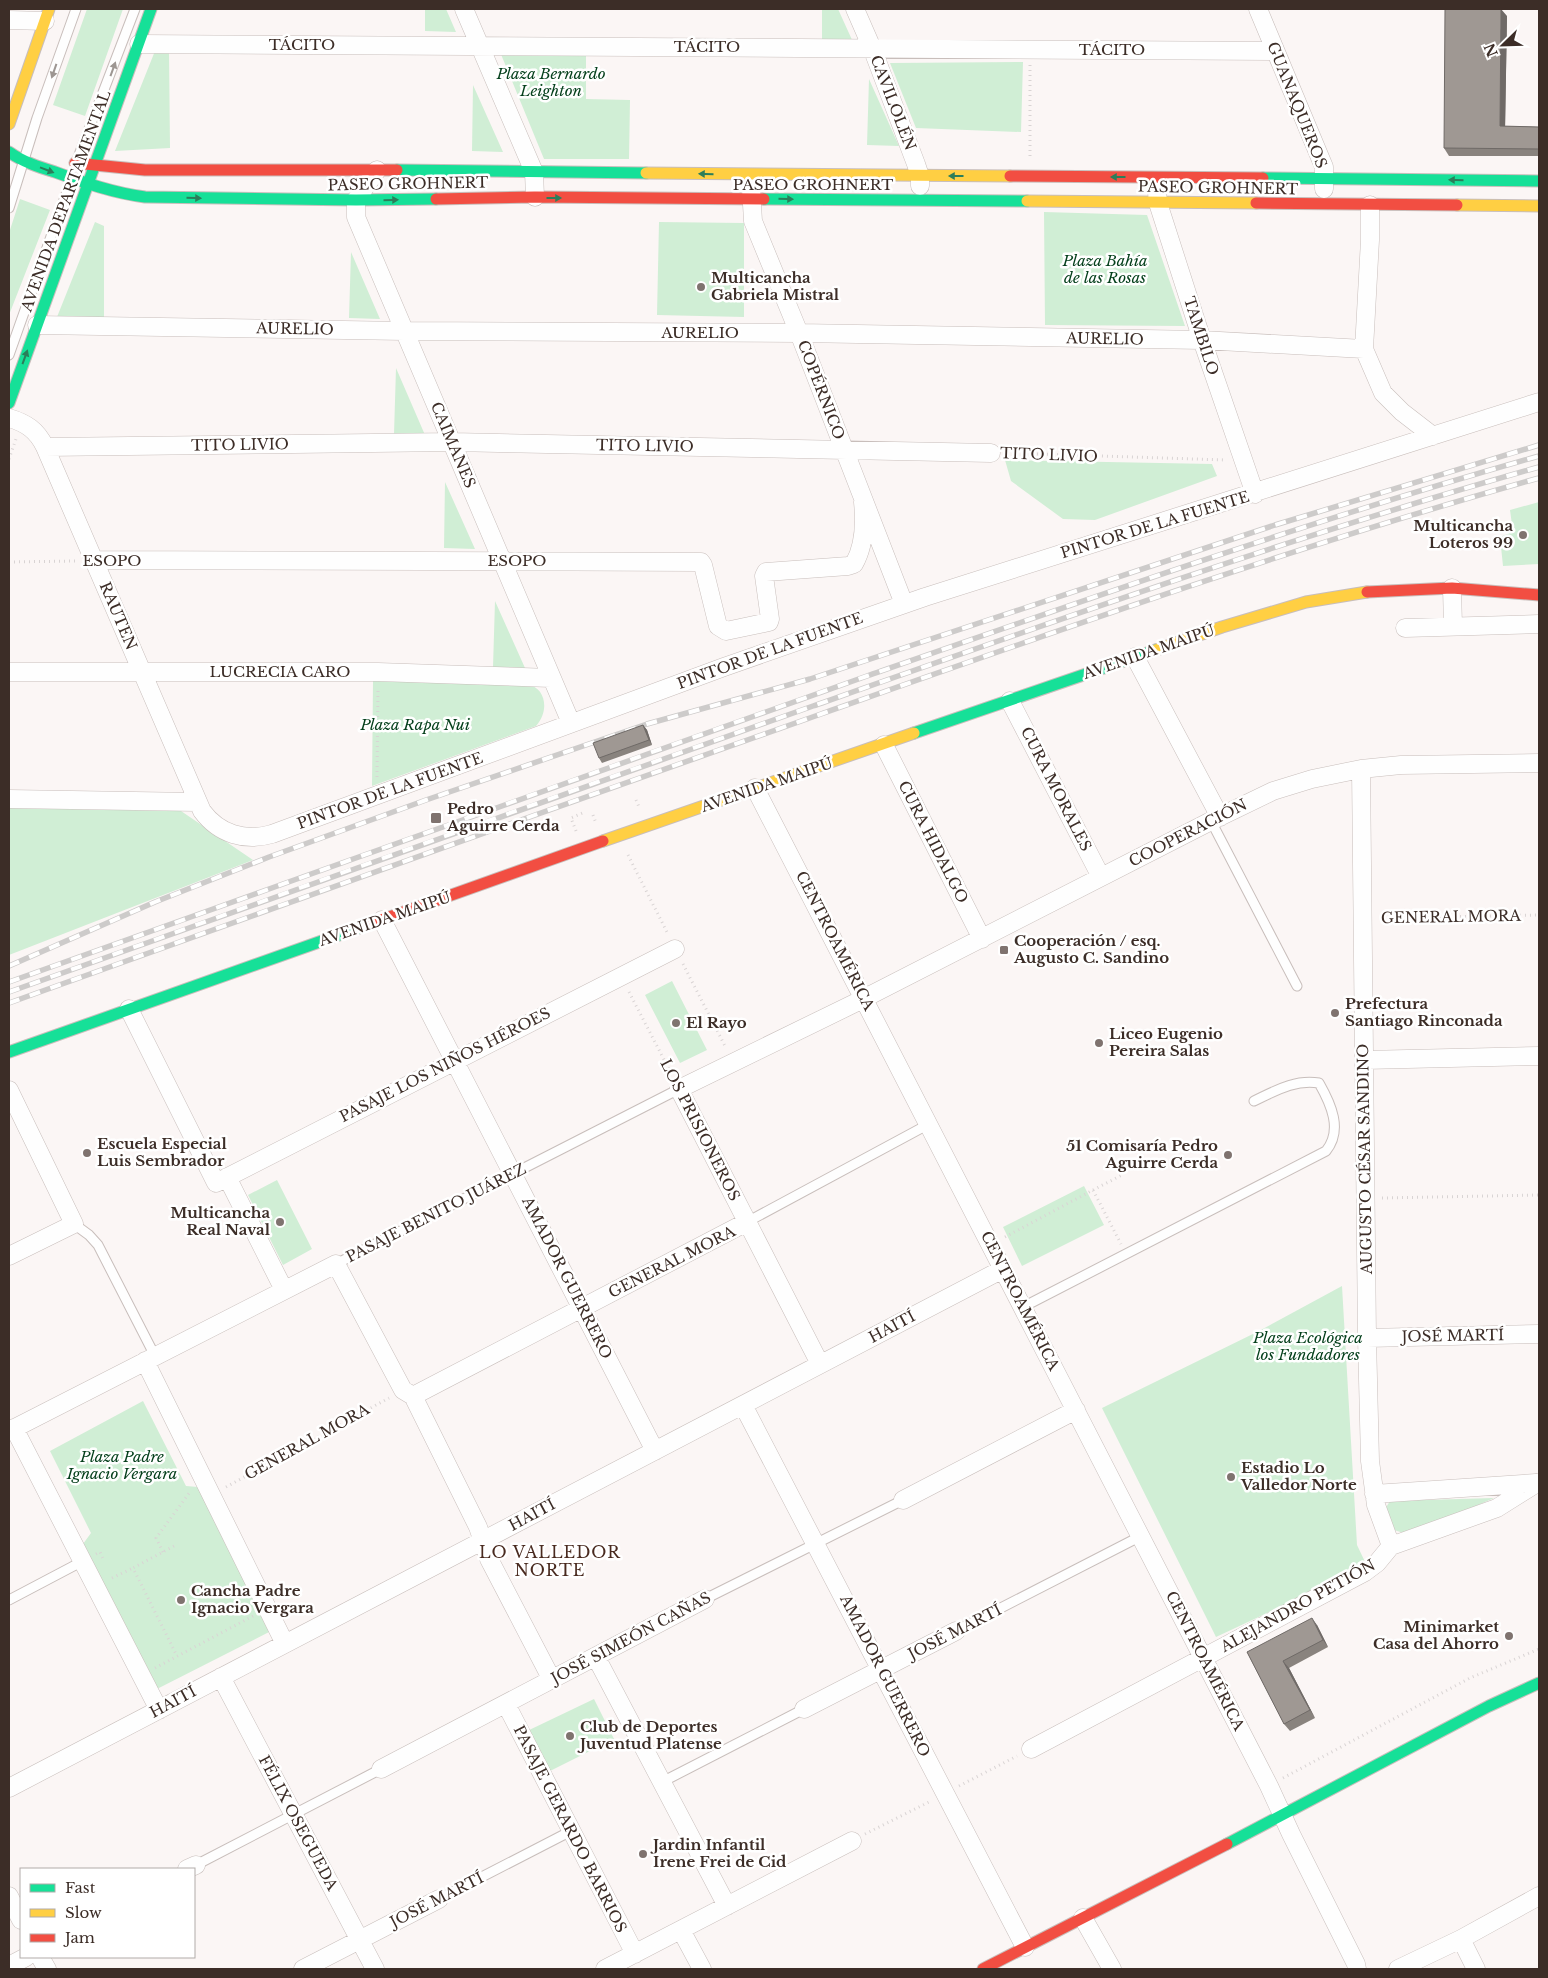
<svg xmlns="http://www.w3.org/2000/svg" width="1548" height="1978" font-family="'Libre Baskerville',serif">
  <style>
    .green { fill: #d0eed5 }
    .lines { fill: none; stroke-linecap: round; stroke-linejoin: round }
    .lane-casing { stroke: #c8bebb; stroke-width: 11 }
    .street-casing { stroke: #c8bebb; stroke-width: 19 }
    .fast-casing { stroke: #c8bebb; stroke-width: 13 }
    .slow-casing { stroke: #c8bebb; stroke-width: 13 }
    .jam-casing { stroke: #c8bebb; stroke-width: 13 }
    .path { stroke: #d9d4d4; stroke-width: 3; stroke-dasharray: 1 4; stroke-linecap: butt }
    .lane { stroke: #fefefe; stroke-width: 9 }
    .street { stroke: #fefefe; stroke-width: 18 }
    .fast { stroke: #16e098; stroke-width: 11 }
    .slow { stroke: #ffcf43; stroke-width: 11 }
    .jam { stroke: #f24e42; stroke-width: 11 }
    .rail-casing { stroke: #cdcbca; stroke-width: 5.5 }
    .rail { stroke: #fff; stroke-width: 4; stroke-dasharray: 11; stroke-linecap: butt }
    .wall { fill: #89837e }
    .shaded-wall { fill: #6f6a67 }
    .building { fill: #9f9893; stroke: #6f6a67 }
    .oneway { fill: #9d9692 }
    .oneway2 { fill: #2b7e5a }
    .poi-dot { fill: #7f736f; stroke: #fff; stroke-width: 2 }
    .labels { text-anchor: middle; stroke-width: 5; stroke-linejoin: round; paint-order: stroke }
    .street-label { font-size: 15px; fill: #3c2d27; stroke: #fff }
    .park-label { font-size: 15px; font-style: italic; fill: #05401c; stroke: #fff }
    .poi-label { font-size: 15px; font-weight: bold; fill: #3c2d27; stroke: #fff; text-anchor: start }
    .neighbourhood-label { font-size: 16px; letter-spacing: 1px; fill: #492a1f; stroke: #fff }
  </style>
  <rect width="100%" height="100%" fill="#fbf6f5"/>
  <path class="green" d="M87,9H123L85,116L53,105Z
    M425,9H446L456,32L425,31Z
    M822,9H838L853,42L822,41Z
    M498,47L586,48V99L630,100L629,159H544Z
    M155,51H169L170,148L115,151Z
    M1023,62L1021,132L916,128L890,63Z
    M869,79L899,146L867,145Z
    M473,85L503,152L472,151Z
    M20,199L50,210L9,315V233Z
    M1044,212L1147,215L1185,326L1045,325Z
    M95,222L104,226V322H55Z
    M659,222L744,223V317L657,315Z
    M351,252L380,319L349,318Z
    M396,368L425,435L394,434Z
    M1005,460L1212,464L1217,476L1095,520L1063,519L1011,481Z
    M445,482L475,549L444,548Z
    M1539,502V564L1503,566L1500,537L1513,532L1510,510Z
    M495,601L525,668L493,667Z
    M373,681L527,684C547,688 549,712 536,726L372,786Z
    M9,808L181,811L253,860L9,955Z
    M672,981L707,1050L680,1063L645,995Z
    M277,1180L312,1249L283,1265L248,1195Z
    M1084,1186L1104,1225L1022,1266L1003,1227Z
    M1342,1286L1357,1545L1367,1566L1216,1637L1102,1408L1259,1331Z
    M143,1401L186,1486L198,1487L271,1631L153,1691L83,1544L91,1533L50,1451Z
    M1494,1498L1410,1535L1394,1530L1385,1509L1390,1501Z
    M594,1699L614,1739L546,1773L525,1732Z"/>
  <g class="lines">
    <defs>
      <path id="lane" d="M77,160L135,9
        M9,208L37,118L76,9
        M9,355L71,180
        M1211,821L1297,986
        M747,1222L929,1124
        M74,1224L89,1235L98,1245L155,1356
        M336,1264L679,1089
        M1023,1307L1326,1151C1343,1130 1331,1104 1319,1083C1295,1079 1275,1091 1254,1101
        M705,1599L903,1500
        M9,1600L83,1561
        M956,1631L1141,1536
        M662,1782L804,1709
        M196,1865L381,1769
        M439,1899L571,1831"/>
      <path id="street" d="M464,9L534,172L535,197
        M855,9L872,48L916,164L920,176V186
        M1258,9L1324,167V189
        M9,20L45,21
        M139,44L1275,51
        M377,170L356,200V217L571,723
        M751,188L753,221L799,333L904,604
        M1157,192L1158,203L1202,340L1255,494
        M1370,205V240L1364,349L1383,393L1402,412L1433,436
        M37,325L404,331L799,333L1202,340L1364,349
        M9,418C26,423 37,430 45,447L202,811C219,834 245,842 272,834L724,667L925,597L1539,402
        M45,447L452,442L991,453
        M94,560L701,562L703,565L718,626L726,631L769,622L770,619L764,576L766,572L848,566L854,564C865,545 865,522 863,502
        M1452,588L1453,626
        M1405,628L1539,624
        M1135,657L1220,817
        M9,672H378L551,678
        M1010,701L1101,877
        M884,745L982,939
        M1361,769L1367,1338L1370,1461L1376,1505L1391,1546
        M755,788L1269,1786L1291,1834L1356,1964L1357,1969
        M9,799L197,802
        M382,920L655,1451
        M129,1009L216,1183L675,949
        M1364,1060L1539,1056
        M9,1090L74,1224L9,1256
        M227,1177L284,1290
        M1367,1338L1539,1334
        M145,1361L285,1644
        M820,1364L679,1089L855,1003L1211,821L1273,791L1312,779L1361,769L1401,765L1539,763
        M413,1396L747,1222
        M413,1396L478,1527L489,1559L552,1680
        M743,1405L1025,1947
        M14,1428L159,1710
        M9,1431L336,1264L403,1390L413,1396
        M1374,1494L1536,1483
        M903,1500L1076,1410
        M596,1657L727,1906
        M221,1677L375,1969
        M506,1704L635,1954
        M804,1709L956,1631
        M1031,1749L1365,1572L1377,1563L1391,1546L1497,1508L1537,1483
        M381,1769L705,1599
        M9,1788L1003,1269
        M187,1869L196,1865
        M9,1896L21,1920
        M1083,1918L1112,1969
        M681,1930L702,1969
        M1461,1939L1476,1969
        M40,1957L47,1969
        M9,1966L26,1957
        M303,1969L439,1899
        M605,1969L852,1841
        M1398,1969L1461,1939L1539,1896"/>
      <path id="fast" d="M9,152C23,162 39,167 55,172C85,183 114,193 145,197L356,200L436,199
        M397,170L646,173
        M1263,178L1539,181
        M764,199L1027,201
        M9,403L151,9
        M914,733L1156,650
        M9,1052L367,925
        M1227,1844L1489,1706L1539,1683"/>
      <path id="slow" d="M9,124L49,9
        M646,173L1010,176
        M1027,201L1256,203
        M1457,205L1539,206
        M1156,650L1222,627L1306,602L1367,592
        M603,841L914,733"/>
      <path id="jam" d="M75,163L145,170H397
        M1010,176L1263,178
        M436,199L535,197L764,199
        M1256,203L1457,205
        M1367,592L1452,588L1539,595
        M367,925L603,841
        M983,1969L1227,1844"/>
    </defs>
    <use href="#lane" class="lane-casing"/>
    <use href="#street" class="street-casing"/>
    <use href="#fast" class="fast-casing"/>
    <use href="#slow" class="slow-casing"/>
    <use href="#jam" class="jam-casing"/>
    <path class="path" d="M1030,156V65
      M1007,453L1226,460
      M9,459L16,439
      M9,562L75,561
      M377,777L378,688
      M636,800L639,807
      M593,815L596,823
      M576,831L571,818L585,812
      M628,855L668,934
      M1380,918L1539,915
      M683,964L726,1048
      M629,992L672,1075
      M1093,1190L1122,1175
      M1382,1198L1539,1195
      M1005,1237L1093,1190L1121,1244
      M226,1487L389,1398
      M174,1546L133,1568L177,1656
      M163,1552L156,1538L190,1492
      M96,1554L100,1552L104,1561
      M112,1578L133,1568
      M155,1668L253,1616
      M1283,1778L1470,1678L1539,1649
      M959,1786L1017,1756
      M865,1834L931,1801"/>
    <use href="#lane" class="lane"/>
    <use href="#street" class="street"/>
    <use href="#fast" class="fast"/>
    <use href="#slow" class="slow"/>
    <use href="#jam" class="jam"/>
    <defs>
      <path id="rail" d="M9,966L155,902L269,857L426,800L647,724L810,679L1275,525L1539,445
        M9,982C295,880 580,777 867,676C1090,598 1312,520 1539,456
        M9,992C277,896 545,800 813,706C1054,621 1294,536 1539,467
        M9,1003C279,906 550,809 821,714C1059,630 1296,546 1539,478"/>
    </defs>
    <use href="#rail" class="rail-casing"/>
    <use href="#rail" class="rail"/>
  </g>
  <path class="wall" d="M1507,16L1505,126L1539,127V156H1449L1444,148Z
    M643,725L647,730L652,745L602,763L599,758Z
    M1317,1625L1328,1647L1289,1668L1315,1718L1290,1731L1284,1724L1247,1652Z"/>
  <path class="shaded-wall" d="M1501,9L1507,16L1505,133L1500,126Z
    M643,725L647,730L652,745L649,740Z
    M1312,1618L1317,1625L1328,1647L1323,1640Z
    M1283,1661L1289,1668L1315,1718L1310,1710Z"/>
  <path class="building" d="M1445,9H1501L1500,126L1539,127V149L1444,148Z
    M643,725L649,740L599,758L593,743Z
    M1312,1618L1323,1640L1283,1661L1310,1710L1284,1724L1247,1652Z"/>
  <defs><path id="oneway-solid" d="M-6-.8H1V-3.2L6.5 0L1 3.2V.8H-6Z" transform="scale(1.25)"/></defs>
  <g class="oneway">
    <use href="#oneway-solid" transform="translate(113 69) rotate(-70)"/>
    <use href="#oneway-solid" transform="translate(54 71) rotate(109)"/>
  </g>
  <g class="oneway2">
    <use href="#oneway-solid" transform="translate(47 170) rotate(21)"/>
    <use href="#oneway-solid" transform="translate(706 174) rotate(-179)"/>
    <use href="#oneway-solid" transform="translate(956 176) rotate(-180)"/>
    <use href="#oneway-solid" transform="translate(1118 177) rotate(-180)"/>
    <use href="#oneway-solid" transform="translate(1456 180) rotate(-179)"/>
    <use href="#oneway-solid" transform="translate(194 198) rotate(1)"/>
    <use href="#oneway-solid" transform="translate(554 198)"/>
    <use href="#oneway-solid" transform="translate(786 199) rotate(1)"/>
    <use href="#oneway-solid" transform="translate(391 200) rotate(-1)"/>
    <use href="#oneway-solid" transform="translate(25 357) rotate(-70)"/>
  </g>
  <g class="poi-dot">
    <circle cx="701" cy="287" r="5"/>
    <circle cx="1523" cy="535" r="5"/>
    <rect x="430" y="812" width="12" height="12" rx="2.5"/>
    <rect x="999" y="945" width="10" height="10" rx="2.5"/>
    <circle cx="1335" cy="1013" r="5"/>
    <circle cx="676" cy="1023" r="5"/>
    <circle cx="1099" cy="1043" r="5"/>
    <circle cx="87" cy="1153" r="5"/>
    <circle cx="1228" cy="1155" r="5"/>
    <circle cx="280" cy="1222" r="5"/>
    <circle cx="1231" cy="1477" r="5"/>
    <circle cx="181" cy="1600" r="5"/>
    <circle cx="1509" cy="1636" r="5"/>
    <circle cx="570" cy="1736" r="5"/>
    <circle cx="643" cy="1854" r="5"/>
  </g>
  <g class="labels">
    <g class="street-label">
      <text x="302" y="50">TÁCITO</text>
      <text x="707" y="52">TÁCITO</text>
      <text x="1112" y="55">TÁCITO</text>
      <text transform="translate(893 103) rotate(69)" y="5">CAVILOLÉN</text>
      <text transform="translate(1297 105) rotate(68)" y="5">GUANAQUEROS</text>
      <text transform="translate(408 184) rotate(-1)" y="5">PASEO GROHNERT</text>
      <text x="813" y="190">PASEO GROHNERT</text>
      <text transform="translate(1218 188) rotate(1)" y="5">PASEO GROHNERT</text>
      <text transform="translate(66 201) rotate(-70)" y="5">AVENIDA DEPARTAMENTAL</text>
      <text transform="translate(295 329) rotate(1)" y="5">AURELIO</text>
      <text x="700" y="338">AURELIO</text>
      <text transform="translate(1201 336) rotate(72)" y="5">TAMBILO</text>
      <text transform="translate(1105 339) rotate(1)" y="5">AURELIO</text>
      <text transform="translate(821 390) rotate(69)" y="5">COPÉRNICO</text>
      <text transform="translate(240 445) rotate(-1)" y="5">TITO LIVIO</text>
      <text transform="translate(453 445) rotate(67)" y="5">CAIMANES</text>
      <text transform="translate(645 446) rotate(1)" y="5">TITO LIVIO</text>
      <text transform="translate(1049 455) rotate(2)" y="5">TITO LIVIO</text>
      <text transform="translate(1155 525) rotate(-17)" y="5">PINTOR DE LA FUENTE</text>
      <text x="112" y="566">ESOPO</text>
      <text x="517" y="566">ESOPO</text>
      <text transform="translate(118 616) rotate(67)" y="5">RAUTEN</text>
      <text transform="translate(770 651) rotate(-20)" y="5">PINTOR DE LA FUENTE</text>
      <text transform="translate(1149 652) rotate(-19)" y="5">AVENIDA MAIPÚ</text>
      <text x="280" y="677">LUCRECIA CARO</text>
      <text transform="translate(767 785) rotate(-19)" y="5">AVENIDA MAIPÚ</text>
      <text transform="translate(1056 789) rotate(63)" y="5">CURA MORALES</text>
      <text transform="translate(390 791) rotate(-20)" y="5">PINTOR DE LA FUENTE</text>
      <text transform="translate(1188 833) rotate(-27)" y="5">COOPERACIÓN</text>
      <text transform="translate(933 842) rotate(63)" y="5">CURA HIDALGO</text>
      <text transform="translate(1451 917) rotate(-1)" y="5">GENERAL MORA</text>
      <text transform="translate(385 919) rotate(-19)" y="5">AVENIDA MAIPÚ</text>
      <text transform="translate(835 941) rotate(63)" y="5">CENTROAMÉRICA</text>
      <text transform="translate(445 1065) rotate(-27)" y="5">PASAJE LOS NIÑOS HÉROES</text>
      <text transform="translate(700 1130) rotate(63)" y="5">LOS PRISIONEROS</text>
      <text transform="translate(1365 1159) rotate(-91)" y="5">AUGUSTO CÉSAR SANDINO</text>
      <text transform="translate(436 1213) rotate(-27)" y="5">PASAJE BENITO JUÁREZ</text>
      <text transform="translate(672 1262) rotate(-27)" y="5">GENERAL MORA</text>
      <text transform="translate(567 1278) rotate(63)" y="5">AMADOR GUERRERO</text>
      <text transform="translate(1020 1301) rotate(63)" y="5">CENTROAMÉRICA</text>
      <text transform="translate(892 1327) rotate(-28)" y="5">HAITÍ</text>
      <text transform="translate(1453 1336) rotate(-1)" y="5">JOSÉ MARTÍ</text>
      <text transform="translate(307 1442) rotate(-29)" y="5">GENERAL MORA</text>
      <text transform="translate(532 1515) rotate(-28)" y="5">HAITÍ</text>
      <text transform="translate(1298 1606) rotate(-29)" y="5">ALEJANDRO PETIÓN</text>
      <text transform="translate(955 1632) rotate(-27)" y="5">JOSÉ MARTÍ</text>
      <text transform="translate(631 1638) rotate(-28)" y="5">JOSÉ SIMEÓN CAÑAS</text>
      <text transform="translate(1205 1661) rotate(63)" y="5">CENTROAMÉRICA</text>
      <text transform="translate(885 1676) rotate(63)" y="5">AMADOR GUERRERO</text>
      <text transform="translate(173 1702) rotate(-28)" y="5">HAITÍ</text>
      <text transform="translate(298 1823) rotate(62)" y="5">FÉLIX OSEGUEDA</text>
      <text transform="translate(570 1829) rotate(63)" y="5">PASAJE GERARDO BARRIOS</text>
      <text transform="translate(437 1900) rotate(-27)" y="5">JOSÉ MARTÍ</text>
    </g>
    <g class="park-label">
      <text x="551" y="79">Plaza Bernardo<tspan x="551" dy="17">Leighton</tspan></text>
      <text x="1105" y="266">Plaza Bahía<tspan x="1105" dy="17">de las Rosas</tspan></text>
      <text x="415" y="730">Plaza Rapa Nui</text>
      <text x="1308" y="1343">Plaza Ecológica<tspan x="1308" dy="17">los Fundadores</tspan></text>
      <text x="122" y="1462">Plaza Padre<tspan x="122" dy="17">Ignacio Vergara</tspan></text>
    </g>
    <g class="poi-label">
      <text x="711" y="283">Multicancha<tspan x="711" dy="17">Gabriela Mistral</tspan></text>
      <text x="1513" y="531" text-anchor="end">Multicancha<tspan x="1513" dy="17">Loteros 99</tspan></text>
      <text x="447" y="814">Pedro<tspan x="447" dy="17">Aguirre Cerda</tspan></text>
      <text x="1014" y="946">Cooperación / esq.<tspan x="1014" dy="17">Augusto C. Sandino</tspan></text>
      <text x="1345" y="1009">Prefectura<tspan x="1345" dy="17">Santiago Rinconada</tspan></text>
      <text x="686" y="1028">El Rayo</text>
      <text x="1109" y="1039">Liceo Eugenio<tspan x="1109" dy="17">Pereira Salas</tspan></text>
      <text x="97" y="1149">Escuela Especial<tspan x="97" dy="17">Luis Sembrador</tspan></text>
      <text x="1218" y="1151" text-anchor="end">51 Comisaría Pedro<tspan x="1218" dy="17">Aguirre Cerda</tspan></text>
      <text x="270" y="1218" text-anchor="end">Multicancha<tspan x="270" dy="17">Real Naval</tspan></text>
      <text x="1241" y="1473">Estadio Lo<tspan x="1241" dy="17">Valledor Norte</tspan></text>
      <text x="191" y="1596">Cancha Padre<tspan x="191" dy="17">Ignacio Vergara</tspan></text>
      <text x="1499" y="1632" text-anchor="end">Minimarket<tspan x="1499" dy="17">Casa del Ahorro</tspan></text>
      <text x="580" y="1732">Club de Deportes<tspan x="580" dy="17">Juventud Platense</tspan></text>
      <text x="653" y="1850">Jardin Infantil<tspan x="653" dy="17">Irene Frei de Cid</tspan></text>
    </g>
    <g class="neighbourhood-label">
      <text x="550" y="1558">LO VALLEDOR<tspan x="550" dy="18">NORTE</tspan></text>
    </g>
  </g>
  <rect width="1548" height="1978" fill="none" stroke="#3c2d27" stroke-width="20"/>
  <rect x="20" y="1868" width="175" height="90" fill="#ffffff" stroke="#b1aba9"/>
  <rect x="30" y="1884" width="25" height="8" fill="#16e098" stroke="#b1aba9"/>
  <text x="65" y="1893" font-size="15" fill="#3c2d27">Fast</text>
  <rect x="30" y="1909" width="25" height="8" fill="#ffcf43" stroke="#b1aba9"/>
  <text x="65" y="1918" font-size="15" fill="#3c2d27">Slow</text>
  <rect x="30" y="1934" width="25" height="8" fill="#f24e42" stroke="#b1aba9"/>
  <text x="65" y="1943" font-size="15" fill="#3c2d27">Jam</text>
  <g transform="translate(1503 45) rotate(247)" stroke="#ffffff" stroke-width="4" paint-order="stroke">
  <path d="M0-4L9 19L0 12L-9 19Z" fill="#3c2d27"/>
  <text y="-8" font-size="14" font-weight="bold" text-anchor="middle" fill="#3c2d27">N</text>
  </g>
</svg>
